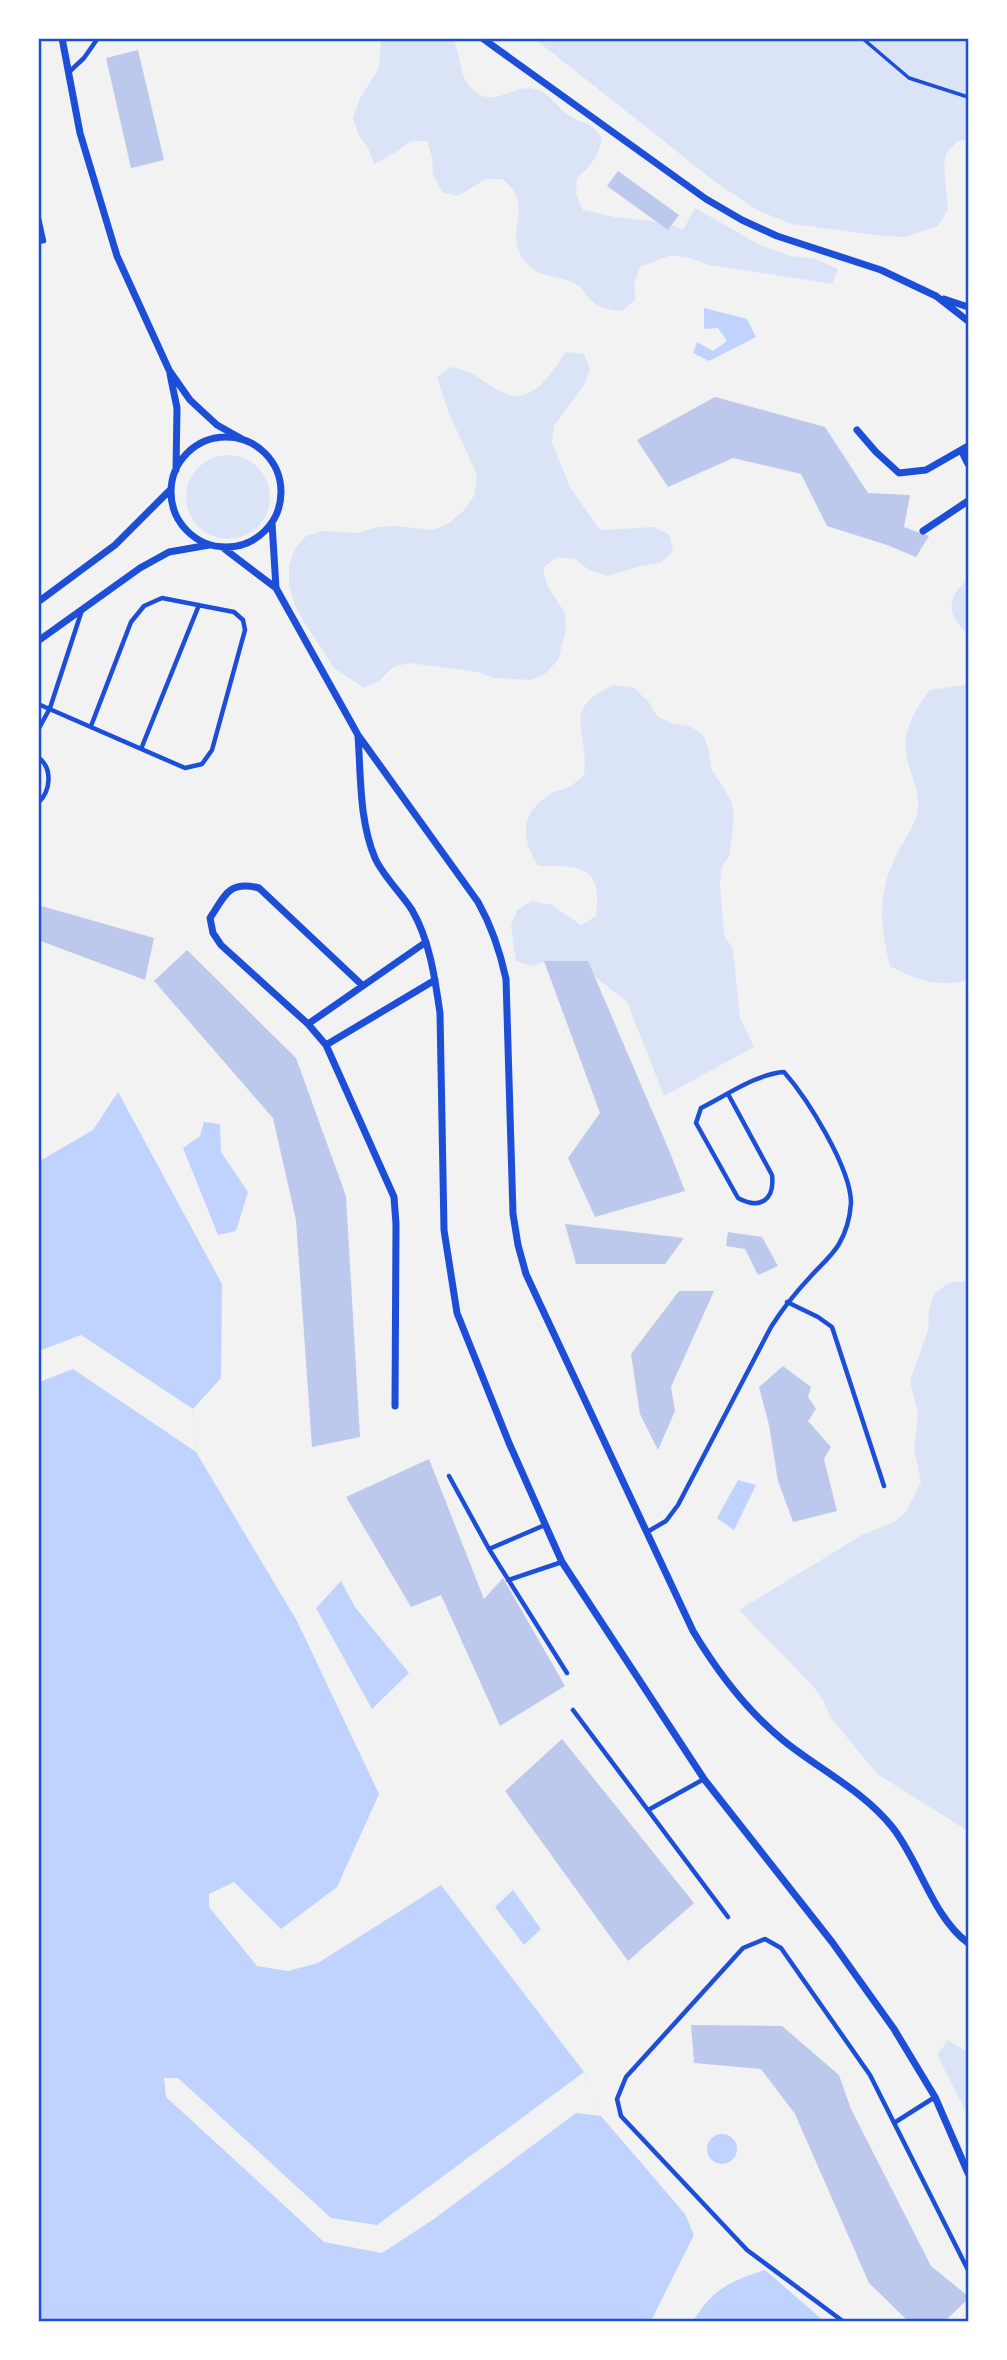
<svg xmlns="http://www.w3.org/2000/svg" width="1007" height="2360" font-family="Barlow,sans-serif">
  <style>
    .green { fill: #dbe4f7 }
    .water { fill: #bfd3fe }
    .pier { fill: #f2f2f2 }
    .building { fill: #bdc9ec }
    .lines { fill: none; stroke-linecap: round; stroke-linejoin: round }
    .path { stroke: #1d4ed8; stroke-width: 3.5 }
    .service { stroke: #1d4ed8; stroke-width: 4.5 }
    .minor { stroke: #1d4ed8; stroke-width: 7 }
    .neatline { fill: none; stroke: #1d4ed8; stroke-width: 2.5 }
  </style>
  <rect width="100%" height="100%" fill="#f2f2f2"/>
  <path class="green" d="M381,39H453C462,56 458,80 476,92C495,106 509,88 528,88C549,88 555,108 572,117C589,128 586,117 602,138C598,156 592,166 577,178L576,194L583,210L615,217L668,223L683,230L695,208L760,245L790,256L816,259L838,269L832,284L710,265L689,258L671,255L640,267L634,284L635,300L622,311C609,310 597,308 588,297C584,292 582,288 577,285C563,275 545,279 532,268C500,240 529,218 514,191C512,187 506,183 503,179H486L458,196L442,192L433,175L432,157L427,141H411L398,151L374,164L368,148L358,134L353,118L360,98L379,68Z
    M535,39H968V140L958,141L946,154L944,166L948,210L938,226L905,237L884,236L792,224L759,211L714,181Z
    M566,352L584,354L590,370L584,385L554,426L552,443L570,487L600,530L654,527L670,535L673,551L660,563L641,566L607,576L589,570L575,559L557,557L543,568L547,585L565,613L566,631L558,660L546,673L531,680L494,678L478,672L409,663L393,667L380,680L364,688L334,668L304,622L295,606L289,584V567L294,550L306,536L323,531L359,533L376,527L396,526L433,530L449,523L463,511L474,496L477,475L448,411L437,377L451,367C474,371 478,378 496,389C531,410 548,377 566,352Z
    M186 497a42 42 0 1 1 84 0a42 42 0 1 1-84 0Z
    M968,579V634C946,615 946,598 968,579Z
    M968,679V980C942,988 914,980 890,966C880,926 877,894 896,856C903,840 917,825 918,807C919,790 911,775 907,759C901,733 914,710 930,690L965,685Z
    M614,685L634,688L648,701L657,716L673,724L690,726L704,736L709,752L712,770L731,800L734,816L730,854L722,867L720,884L724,935L733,949L740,1018L754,1047L664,1096L627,1002L580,965L547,961L532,966L516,961L511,926L517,910L532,901L552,905L581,925L596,916C602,863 581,867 538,866C521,838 519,814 550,794C556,790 564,790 571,786C575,783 579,779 584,775C590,729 558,710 614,685Z
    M964,1281L968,1282V1831L877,1774L831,1718L823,1700L812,1685L739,1610L862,1535L894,1522L906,1512L921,1482L914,1448L918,1414L910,1381L928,1330L929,1310L934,1294L948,1283Z
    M948,2040L968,2052V2116L937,2055Z"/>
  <path class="water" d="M704,308L747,319L756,337L709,361L693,353L697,342L713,351L727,341L718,328L704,329Z
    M118,1092L222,1284L221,1378L193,1409L196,1452L297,1621L379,1794L337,1887L281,1929L234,1882L209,1894V1907L257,1966L288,1971L318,1963L441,1885L584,2072L601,2116L685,2214L694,2235L651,2321H39L38,1162L93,1130Z
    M204,1122L220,1124L221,1152L248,1192L236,1231L218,1235L183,1148L200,1136Z
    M738,1480L756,1485L734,1530L717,1518Z
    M341,1581L355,1607L409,1673L372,1709L316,1608Z
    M513,1890L541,1929L524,1945L495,1907Z
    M707 2149a15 15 0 1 1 30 0a15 15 0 1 1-30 0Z
    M765,2270L824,2321H693C714,2288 729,2282 765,2270Z"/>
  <path class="pier" d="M81,1335L193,1409L196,1452L73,1369L39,1382V1351Z
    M584,2072L601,2116L576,2113L434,2219L382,2253L324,2242L166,2097L164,2078H178L331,2218L377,2225Z"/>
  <path class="building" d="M138,50L164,160L131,168L106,58Z
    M618,171L679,215L668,230L607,186Z
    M715,397L825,427L868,493L910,495L904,527L929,536L916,557L887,545L827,526L801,474L733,458L668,487L637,440Z
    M38,905L154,938L145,980L38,940Z
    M187,950L296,1058L346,1196L360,1437L312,1447L296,1220L273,1118L154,981Z
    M544,961H588L669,1150L685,1191L595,1217L568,1158L600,1113Z
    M565,1224L684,1238L665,1264H576Z
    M728,1232L762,1237L778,1266L758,1275L745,1249L726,1246Z
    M679,1291H714L671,1387L675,1411L658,1450L640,1414L631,1354Z
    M783,1366L811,1387L808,1397L816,1409L808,1421L831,1447L824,1459L837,1511L793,1522L778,1481L769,1425L759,1387Z
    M429,1459L484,1599L503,1578L565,1686L500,1726L441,1595L411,1607L346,1497Z
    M562,1739L694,1903L628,1961L505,1791Z
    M691,2025L782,2026L839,2075L851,2109L931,2266L968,2296V2299L944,2322H909L869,2283L795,2114L761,2069L694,2063Z"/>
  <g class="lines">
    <path class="path" d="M862,38L909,78L968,97"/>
    <path class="service" d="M68,73L84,58L98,38
      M38,214L44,241L38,242
      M38,704L185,768L202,764L212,750L245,630L243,620L234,612L162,598L144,606L131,622L91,726
      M38,730L50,708L82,610
      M141,749L199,605
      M38,757C53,768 51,791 38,803
      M787,1302L818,1317L832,1327L884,1486
      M449,1476L489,1549L567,1673
      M647,1532L666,1521L678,1505L771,1327C783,1308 796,1292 811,1276C820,1266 832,1256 839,1244C846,1232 850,1217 851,1203C851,1168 807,1098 784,1072C756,1074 727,1095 701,1108L696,1123L738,1198C760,1210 775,1200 772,1175L728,1094
      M489,1549L545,1525
      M508,1580L562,1562
      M573,1710L728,1917
      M650,1809L704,1779
      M894,2123L935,2097
      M844,2322L747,2250L621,2116L617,2099L626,2077L743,1948L765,1939L781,1948L870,2075L968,2270"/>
    <path class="minor" d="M62,38L80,133L117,256L169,370L190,400L217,425L242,439
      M482,38L706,199L742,220L777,236L881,270L936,296L968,321
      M944,299L968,307
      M170,374L177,408L176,470
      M857,430L876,452L899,473L926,470L968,446
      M171 492a55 55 0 1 1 110 0a55 55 0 1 1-110 0Z
      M961,450L968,464
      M272,523L276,588
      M923,531L968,501
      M222,547L276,588L358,735L478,902C492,927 500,951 506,979L513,1214L518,1245L526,1274L539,1302L693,1631C718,1673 746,1710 784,1741C820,1770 864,1791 893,1828C920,1863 933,1917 968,1943
      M38,602L115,545L171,489
      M38,641L140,568L169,552L209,545
      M358,736C361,776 359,820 375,858C383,876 401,893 412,910C430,941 435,979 440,1013L444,1230L457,1313L509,1443L553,1542L562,1562L704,1779L832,1942L894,2029L935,2097L968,2173
      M362,985L259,888C228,880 225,896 210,918L213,933L221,945L308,1024L326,1045L394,1197L396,1224L395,1406
      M308,1024L426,942
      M326,1045L435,980"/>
  </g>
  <rect width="1007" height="2360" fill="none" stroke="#ffffff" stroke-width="80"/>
  <rect x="40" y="40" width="927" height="2280" class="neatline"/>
</svg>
